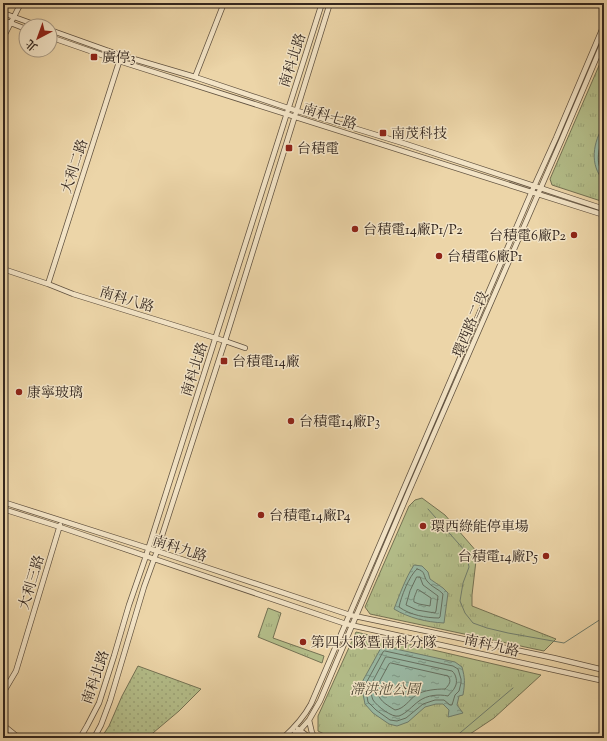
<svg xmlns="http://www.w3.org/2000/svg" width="607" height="741" font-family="'Sorts Mill Goudy','Noto Serif TC',serif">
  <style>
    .grass { fill: url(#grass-dots); stroke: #747254 }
    .park { fill: url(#park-tufts); stroke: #747254 }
    .water { fill: url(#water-ripples); stroke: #707e6e }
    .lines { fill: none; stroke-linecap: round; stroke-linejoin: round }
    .shore { stroke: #667061; stroke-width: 1 }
    .stream { stroke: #707e6e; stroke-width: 1 }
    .minor-casing { stroke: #615240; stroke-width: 6 }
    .minor { stroke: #f3e4c6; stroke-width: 4.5 }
    .rail { stroke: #33261e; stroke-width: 1; stroke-dasharray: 7 7; stroke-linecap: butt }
    .poi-dot { fill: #8f2418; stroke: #f3e4c6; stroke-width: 1.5 }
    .labels { text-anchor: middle; stroke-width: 3; stroke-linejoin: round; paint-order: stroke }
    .poi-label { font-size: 14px; fill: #33261e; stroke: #f3e4c6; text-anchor: start }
    .street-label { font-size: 14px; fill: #33261e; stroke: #f3e4c6 }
    .park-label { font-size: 14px; font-style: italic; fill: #534c39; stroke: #f3e4c6 }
  </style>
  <defs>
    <pattern id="grass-dots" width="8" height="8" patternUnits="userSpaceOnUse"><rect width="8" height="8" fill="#b4be8a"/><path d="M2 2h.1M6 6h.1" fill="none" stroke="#9ba377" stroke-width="1.8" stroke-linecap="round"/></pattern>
    <pattern id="park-tufts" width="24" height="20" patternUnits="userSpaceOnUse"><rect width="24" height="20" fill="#b4be8a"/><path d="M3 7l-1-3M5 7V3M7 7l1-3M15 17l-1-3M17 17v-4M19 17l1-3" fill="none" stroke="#9ba377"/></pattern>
    <pattern id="water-ripples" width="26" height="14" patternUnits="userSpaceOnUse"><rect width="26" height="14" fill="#99b9a4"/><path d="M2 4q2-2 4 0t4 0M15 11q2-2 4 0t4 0" fill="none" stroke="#7d9685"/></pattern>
  </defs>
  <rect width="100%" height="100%" fill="#ecd5a8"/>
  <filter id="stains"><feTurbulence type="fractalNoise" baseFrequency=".005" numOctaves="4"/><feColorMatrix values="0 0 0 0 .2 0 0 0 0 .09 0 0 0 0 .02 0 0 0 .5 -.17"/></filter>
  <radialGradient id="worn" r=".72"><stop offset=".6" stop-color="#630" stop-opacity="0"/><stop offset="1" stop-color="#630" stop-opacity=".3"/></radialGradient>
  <path class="grass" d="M138,666L201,689L179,711L147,738H101L109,726L122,696Z"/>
  <path class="park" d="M604,54V202L552,185L550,179Z
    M422,498L445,515L477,552L472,595V606L556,639L544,651L370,614L365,607L409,506L415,500Z
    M268,608L281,613L273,638L324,656L322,663L258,637Z
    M356,632L541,675L494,718L464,738H332L318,731V716Z"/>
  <path class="water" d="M604,125V181C589,165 593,142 604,125Z
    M414,565L422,566L428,572L430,579L443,588L448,593L444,623C426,622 409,618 394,609C400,594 405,579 414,565Z
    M382,646L455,662L462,667C465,678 465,683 463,695L459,696L457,705L463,713L448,717L449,710L443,704H436L425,707L408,722L397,726L389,724L373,713L365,704L361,684Z"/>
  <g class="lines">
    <path class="shore" d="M604,134C599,147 594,163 604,175
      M417,569C426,571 423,576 427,581C431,587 439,589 443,594L440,617L439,618C426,618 410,615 399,607C401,597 409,576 417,569Z
      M417,577H420L423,585L438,596L436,611L435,613L417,610L406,605L410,591Z
      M419,590L431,598L430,606L419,604L414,602C413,598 416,594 417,590Z
      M385,651L453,666L458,669L461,679V683L459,691L455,695L452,705H450L444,700H435L423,704L406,718L397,721L390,720L376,710L368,702L365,685L383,652Z
      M386,657H388L452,671C456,674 458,682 455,687C454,690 450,693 448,696C439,694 427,695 419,701C412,706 407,713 399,716C392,718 377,706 373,700C371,696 371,690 371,685Z
      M391,663L448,676C452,681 449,685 445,689C436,689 424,690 416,695C409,700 404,709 395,710C384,703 379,701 376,688L389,664Z"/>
    <path class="stream" d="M428,509L466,552L469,567L463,583L460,601L465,613L473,623L487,628L508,633L564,643L604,617
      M454,738L513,688"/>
    <defs>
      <path id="minor" d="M3,13L39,26
        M3,20L26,29
        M50,30L120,55L195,77L288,108L406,144L604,209
        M50,37L119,61L604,215
        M3,38L21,3
        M195,77L224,3
        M3,269L48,284L73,294L225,341L245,348
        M48,284L120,59
        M3,502L157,551L350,615L554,658L604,670
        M3,509L60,527L346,624L604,681
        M3,693L16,671L60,525
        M309,720L312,733L316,738
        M3,725L19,738
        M298,729L310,738
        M3,732L10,738
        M295,732L301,738
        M80,738L87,726L99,703L114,656L129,605L146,556L322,3
        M94,738L101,725L110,701L144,587L157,551L225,341L330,3
        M283,738C294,728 304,717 311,704L532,191L556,138L604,25
        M293,738L309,720L320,701L409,491L562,139L604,40"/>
    </defs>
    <use href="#minor" class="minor-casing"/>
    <use href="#minor" class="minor"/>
    <path class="rail" d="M3,5L4,3"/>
  </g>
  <g class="poi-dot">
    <rect x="90" y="53" width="8" height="8" rx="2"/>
    <rect x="379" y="129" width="8" height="8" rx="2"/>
    <rect x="285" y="144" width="8" height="8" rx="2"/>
    <circle cx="355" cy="229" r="4"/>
    <circle cx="574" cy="235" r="4"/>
    <circle cx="439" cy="256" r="4"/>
    <rect x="220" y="357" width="8" height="8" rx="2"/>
    <circle cx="19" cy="392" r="4"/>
    <circle cx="291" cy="421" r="4"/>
    <circle cx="261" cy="515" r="4"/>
    <circle cx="423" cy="526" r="4"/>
    <circle cx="546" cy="556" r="4"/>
    <circle cx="303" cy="642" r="4"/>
  </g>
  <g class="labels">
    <g class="poi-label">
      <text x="102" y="62">廣停3</text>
      <text x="391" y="138">南茂科技</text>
      <text x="297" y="153">台積電</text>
      <text x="363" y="234">台積電14廠P1/P2</text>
      <text x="566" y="240" text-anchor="end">台積電6廠P2</text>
      <text x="447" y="261">台積電6廠P1</text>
      <text x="232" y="366">台積電14廠</text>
      <text x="27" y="397">康寧玻璃</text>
      <text x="299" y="426">台積電14廠P3</text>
      <text x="269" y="520">台積電14廠P4</text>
      <text x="431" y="531">環西綠能停車場</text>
      <text x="538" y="561" text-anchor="end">台積電14廠P5</text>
      <text x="311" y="647">第四大隊暨南科分隊</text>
    </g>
    <g class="street-label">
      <text transform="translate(292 60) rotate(-72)" y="5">南科北路</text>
      <text transform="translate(330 116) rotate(18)" y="5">南科七路</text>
      <text transform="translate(74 166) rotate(-72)" y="5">大利二路</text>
      <text transform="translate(127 299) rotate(17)" y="5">南科八路</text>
      <text transform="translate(470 324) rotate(-67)" y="5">環西路二段</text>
      <text transform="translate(194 369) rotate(-72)" y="5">南科北路</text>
      <text transform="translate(180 548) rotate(18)" y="5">南科九路</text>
      <text transform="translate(31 582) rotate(-73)" y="5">大利三路</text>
      <text transform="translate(492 645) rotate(13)" y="5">南科九路</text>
      <text transform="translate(95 677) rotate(-71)" y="5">南科北路</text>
    </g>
    <g class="park-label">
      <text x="385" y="694">滯洪池公園</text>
    </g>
  </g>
  <rect width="607" height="741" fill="none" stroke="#ecd5a8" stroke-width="16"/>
  <rect x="4" y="4" width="599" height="733" fill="none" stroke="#33261e" stroke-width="2"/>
  <rect x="8" y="8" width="591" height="725" fill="none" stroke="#33261e"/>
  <g transform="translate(38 38) rotate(221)"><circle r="19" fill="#f3e4c6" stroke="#a69883"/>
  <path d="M0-3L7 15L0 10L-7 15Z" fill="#8f2418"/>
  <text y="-6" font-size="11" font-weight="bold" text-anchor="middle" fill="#33261e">北</text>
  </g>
  <rect width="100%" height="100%" filter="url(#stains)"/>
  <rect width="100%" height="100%" fill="url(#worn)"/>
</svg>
